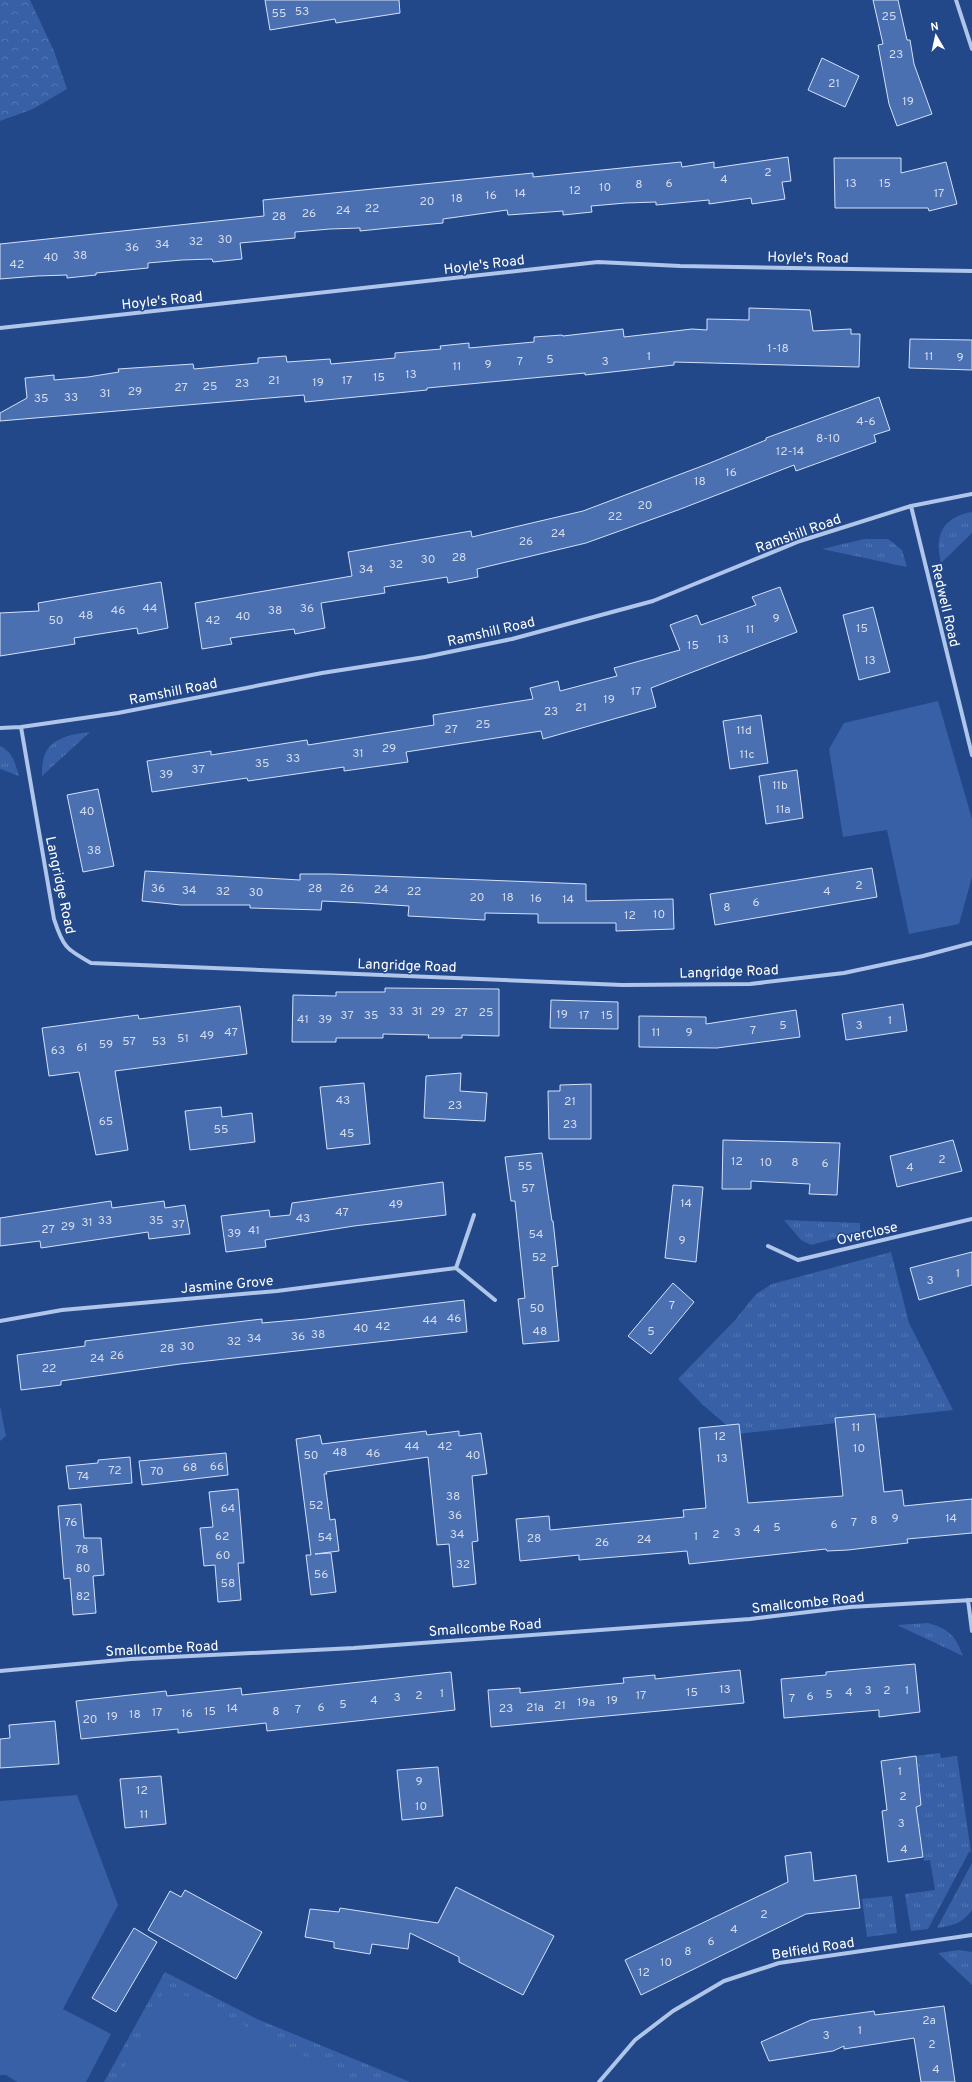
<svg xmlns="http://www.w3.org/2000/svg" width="972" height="2082" font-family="Overpass,sans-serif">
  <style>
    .grass { fill: url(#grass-tufts) }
    .forest { fill: url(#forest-crowns) }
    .park { fill: #3760a6 }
    .building { fill: #4b70b1; stroke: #d3e1f8 }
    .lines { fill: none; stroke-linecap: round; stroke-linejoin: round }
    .street { stroke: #afc5ea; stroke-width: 4 }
    .labels { text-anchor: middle; stroke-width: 3; stroke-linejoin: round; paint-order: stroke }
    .number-label { font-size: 12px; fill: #d2dbec }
    .street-label { font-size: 14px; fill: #fff; stroke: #234889 }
  </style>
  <defs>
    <pattern id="grass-tufts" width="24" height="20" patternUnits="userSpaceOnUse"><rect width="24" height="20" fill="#3760a6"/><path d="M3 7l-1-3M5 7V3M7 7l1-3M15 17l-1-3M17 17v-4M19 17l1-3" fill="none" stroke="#5578b3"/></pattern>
    <pattern id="forest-crowns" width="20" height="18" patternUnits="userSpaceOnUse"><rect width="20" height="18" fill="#3760a6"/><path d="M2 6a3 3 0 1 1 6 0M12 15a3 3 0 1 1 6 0" fill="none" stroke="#5578b3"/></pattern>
  </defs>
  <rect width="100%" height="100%" fill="#234889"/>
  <path class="grass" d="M972,512V533L941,563C934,535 943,517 972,512Z
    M864,539H888L902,550L907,567L822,549Z
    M90,732L42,776C42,769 42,761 45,754C52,737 74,734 90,732Z
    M0,746C13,752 15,763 19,776L0,769Z
    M784,1220L860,1223V1232L811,1245L801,1240Z
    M891,1252L909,1323L953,1410L737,1434L702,1404L678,1379L736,1319L756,1294L772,1284Z
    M928,1623C949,1629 955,1635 963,1656L897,1625Z
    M940,1753L941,1758L957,1756L971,1852H969L928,1929L911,1931L905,1894L935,1890L930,1860L924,1861L916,1807L921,1805L915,1756Z
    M972,1863V1910C963,1923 952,1926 937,1928Z
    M892,1896L897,1933L867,1937L862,1899Z
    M959,1950L972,1952V1985L938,1953Z
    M165,1972L257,2019L410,2082H104Z"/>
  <path class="forest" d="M0,0H30L54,51L67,89L33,109L0,121Z"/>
  <path class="park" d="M938,701L972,819V877L959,924L909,934L887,830L843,837L829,749L844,723Z
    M0,1406L6,1436L0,1441Z
    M77,1795L118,1905L63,2009L111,2034L86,2082H17L6,2075H0V1801Z
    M166,1986L356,2082H117Z"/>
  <path class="building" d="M265,0H399L400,13L336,23L335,19L270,30Z
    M873,0H898L907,40H910L914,64L932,114L897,126L889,104L878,45L883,44Z
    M822,58L859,76L845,107L808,90Z
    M788,157L791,181L782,182L785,199L752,204L751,198L709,204V200L656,205V202L626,203L591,206L592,212L563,215V211L508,215L507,210L443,219V223L389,228L360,231V228L330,229L295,232V238L240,243L242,259L213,262L212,259L182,260L148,263V268L96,273V275L67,278V275L37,276L0,279V244L264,216L263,200L533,173V177L681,162L682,167L714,162V168Z
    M834,158H901V173L946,162L957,204L929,211L928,208H835Z
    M749,308L810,310L813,331L851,329V334H860L859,367L674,362V365L585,375V373L427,388V390L305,402L304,395L0,421V413L27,398L25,378L54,375V380L88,377L119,372L118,369L193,364L194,369L258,363V358L286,356L287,362L330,359L331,364L395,358V353L441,349L440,346L469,343V348L534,342V337L562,335L563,336L623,329L624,337L692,329L707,330V319L749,320Z
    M910,339L972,340V370L909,368Z
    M879,397L890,430L874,435L876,442L796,471L794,465L678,510L586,543L477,569L478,577L448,583L447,577L384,587L385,593L321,603L325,628L295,634L294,629L230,638L232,644L202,649L195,603L352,576L348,552L471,531L472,537L583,511L710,463L766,440V438Z
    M161,582L168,628L138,634L137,628L74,638L75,644L0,656V613L39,611L38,603Z
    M780,587L797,632L651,688L656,707L543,739L541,731L406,752L408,762L344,771V767L248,781L247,778L152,792L147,761L211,751V755L307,740L308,745L434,725L433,715L533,699L530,688L558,681L560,691L617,676L614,668L680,650L670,625L697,615L701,625L756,605L752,597Z
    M873,607L890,672L859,680L843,615Z
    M761,715L768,763L730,769L723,721Z
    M797,770L803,818L766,824L759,776Z
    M98,789L114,866L83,872L67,795Z
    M872,868L877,897L715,925L710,894Z
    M145,871L300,880V874H331L586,884V901L673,899L674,929L616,931V923H538V914L485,913V920L408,916L409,906L363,903L322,901L321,910L250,908V905H181L142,901Z
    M385,988L499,989V1036L462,1035V1038H428L429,1035L383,1034V1038H336V1042H292L293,995L336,996V992H385Z
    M551,1000L618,1002V1029L550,1028Z
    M903,1004L907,1031L846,1040L842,1014Z
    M240,1006L247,1054L115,1071L128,1150L96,1155L79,1072L49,1076L42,1028L138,1015L139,1019Z
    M796,1010L800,1037L717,1048L639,1047V1016L706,1017V1024Z
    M461,1073L460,1091L487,1093L485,1121L424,1118L426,1076Z
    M364,1083L370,1144L327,1149L320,1087Z
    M591,1084V1139H549L548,1091H560V1085Z
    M221,1107L222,1117L252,1113L255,1142L190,1150L185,1111Z
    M723,1140L840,1143L837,1195L809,1194L810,1184L751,1181V1189H722Z
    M953,1140L962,1171L897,1187L890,1156Z
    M542,1153L552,1221H553L558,1266L552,1267L559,1341L523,1344L518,1299L525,1298L515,1201H511L505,1157Z
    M443,1182L446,1215L354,1226L265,1240L266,1247L226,1252L221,1216L269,1210L270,1217L290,1215L292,1203Z
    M673,1185L703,1187L696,1262L665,1258Z
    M111,1201L112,1208L164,1201L165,1208L185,1205L190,1234L149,1239L148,1232L41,1248L40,1241L0,1246V1218Z
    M972,1252V1285L919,1300L910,1268Z
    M673,1283L694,1302L651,1354L628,1336Z
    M464,1300L467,1332L180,1364L61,1381V1385L21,1390L17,1355L85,1346V1341L195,1327L262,1319V1323L306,1319Z
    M875,1414L884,1492L902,1490L904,1506L972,1499V1533L907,1539L908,1543L848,1550L827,1551L826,1549L689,1564L687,1551L579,1560V1555L520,1561L516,1519L549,1516L550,1530L684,1517L683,1510L706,1508L699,1428L739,1424L748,1503L843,1496L835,1418Z
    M426,1431L427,1435L459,1431V1436L481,1433L487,1474L472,1476L478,1541L472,1542L476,1584L453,1587L449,1544L437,1545L428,1457L326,1472L327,1474H324L330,1520L335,1519L339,1551L315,1554L331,1553L336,1592L311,1595L306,1555H311L296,1439L320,1435L322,1444Z
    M226,1453L228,1475L142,1485L139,1461Z
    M130,1457L132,1483L69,1489L66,1466L98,1463V1460Z
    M238,1489L244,1563H238L241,1600L218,1602L215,1565L204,1566L200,1528L213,1527L209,1492Z
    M81,1504L84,1538H101L104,1575L93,1576L96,1613L73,1615L70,1578L64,1579L58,1506Z
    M915,1664L920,1712L879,1717V1710L784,1718L781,1679L826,1675V1672Z
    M740,1670L744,1703L491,1727L488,1690L520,1688V1693L624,1683L623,1678L655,1675V1679Z
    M451,1672L455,1710L267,1731L266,1723L178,1733V1729L81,1739L76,1701L166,1691L167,1696L241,1688L242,1695Z
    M55,1721L59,1764L0,1768V1739L10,1738L9,1725Z
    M916,1756L921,1805L916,1807L923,1857L888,1862L882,1811L887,1810L881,1761Z
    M438,1767L443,1816L402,1820L397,1770Z
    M161,1776L166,1824L125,1828L120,1779Z
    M811,1852L814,1881L856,1875L860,1908L806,1914L641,1995L625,1960L788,1882L785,1856Z
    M456,1887L554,1936L523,1995L459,1962V1957L410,1933L408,1949L372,1944L370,1954L334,1948V1942L305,1937L310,1909L339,1912L340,1908L438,1923Z
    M185,1890L262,1932L236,1979L148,1930L170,1891L181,1897Z
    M134,1928L157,1942L116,2012L92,1998Z
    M944,2006L955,2082H921L914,2038L844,2049V2046L833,2051L769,2061L761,2042L811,2020L874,2011L875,2015Z"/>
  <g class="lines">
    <path class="street" d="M956,0L972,49
      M0,328L598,262L680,266L972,271
      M911,506L972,755
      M21,727L54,919C63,947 66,949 91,963L622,985L750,984L844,973L923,956L972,943
      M0,728L21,727L118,713L322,673L425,657L512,639L653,601L800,541L911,506L972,494
      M768,1246L798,1260L972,1219
      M456,1268L495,1300
      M0,1321L62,1310L277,1291L456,1268L474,1215
      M968,1600L972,1631
      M0,1671L131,1659L354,1648L750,1619L850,1607L972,1600
      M599,2082L635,2040L673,2011L724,1981L779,1963L972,1935"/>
  </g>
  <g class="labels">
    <g class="number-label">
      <text x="302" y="15">53</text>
      <text x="279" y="17">55</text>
      <text x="889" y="20">25</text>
      <text x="896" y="58">23</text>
      <text x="834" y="87">21</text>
      <text x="908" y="105">19</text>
      <text x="768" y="176">2</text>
      <text x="724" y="183">4</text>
      <text x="669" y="187">6</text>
      <text x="851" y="187">13</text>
      <text x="885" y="187">15</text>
      <text x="639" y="188">8</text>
      <text x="605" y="191">10</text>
      <text x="575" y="194">12</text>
      <text x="520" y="197">14</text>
      <text x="939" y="197">17</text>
      <text x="491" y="199">16</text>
      <text x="457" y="202">18</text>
      <text x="427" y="205">20</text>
      <text x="372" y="212">22</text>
      <text x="343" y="214">24</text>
      <text x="309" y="217">26</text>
      <text x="279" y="220">28</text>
      <text x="225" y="243">30</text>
      <text x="196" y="245">32</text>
      <text x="162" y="248">34</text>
      <text x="132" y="251">36</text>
      <text x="80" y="259">38</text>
      <text x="51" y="261">40</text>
      <text x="17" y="268">42</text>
      <text x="778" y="352">1-18</text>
      <text x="649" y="360">1</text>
      <text x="929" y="360">11</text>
      <text x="960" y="361">9</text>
      <text x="550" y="363">5</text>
      <text x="520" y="365">7</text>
      <text x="605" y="365">3</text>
      <text x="488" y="368">9</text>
      <text x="457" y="370">11</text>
      <text x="411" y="378">13</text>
      <text x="379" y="381">15</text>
      <text x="274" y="384">21</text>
      <text x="347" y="384">17</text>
      <text x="318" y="386">19</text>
      <text x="242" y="387">23</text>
      <text x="210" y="390">25</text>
      <text x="181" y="391">27</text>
      <text x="135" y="395">29</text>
      <text x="105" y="397">31</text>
      <text x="71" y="401">33</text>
      <text x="41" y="402">35</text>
      <text x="866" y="425">4-6</text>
      <text x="828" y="442">8-10</text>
      <text x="790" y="455">12-14</text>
      <text x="731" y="476">16</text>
      <text x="700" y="485">18</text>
      <text x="645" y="509">20</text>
      <text x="615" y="520">22</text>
      <text x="558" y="537">24</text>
      <text x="526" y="545">26</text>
      <text x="459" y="561">28</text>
      <text x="428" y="563">30</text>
      <text x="396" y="568">32</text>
      <text x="366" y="573">34</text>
      <text x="150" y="612">44</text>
      <text x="307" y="612">36</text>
      <text x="118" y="614">46</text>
      <text x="275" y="614">38</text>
      <text x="86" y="619">48</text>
      <text x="243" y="620">40</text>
      <text x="776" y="622">9</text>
      <text x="56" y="624">50</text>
      <text x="213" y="624">42</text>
      <text x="862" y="632">15</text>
      <text x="750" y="633">11</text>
      <text x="723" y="643">13</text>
      <text x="693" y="649">15</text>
      <text x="870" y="664">13</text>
      <text x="636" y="695">17</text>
      <text x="609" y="703">19</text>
      <text x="581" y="711">21</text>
      <text x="551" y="715">23</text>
      <text x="483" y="728">25</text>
      <text x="451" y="733">27</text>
      <text x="744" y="734">11d</text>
      <text x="389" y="752">29</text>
      <text x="358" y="757">31</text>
      <text x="747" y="758">11c</text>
      <text x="293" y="762">33</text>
      <text x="262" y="767">35</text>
      <text x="198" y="773">37</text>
      <text x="166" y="778">39</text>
      <text x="780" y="789">11b</text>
      <text x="783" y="813">11a</text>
      <text x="87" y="815">40</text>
      <text x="94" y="854">38</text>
      <text x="859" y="889">2</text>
      <text x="158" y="892">36</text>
      <text x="315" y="892">28</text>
      <text x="347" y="892">26</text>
      <text x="381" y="893">24</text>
      <text x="189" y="894">34</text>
      <text x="223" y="895">32</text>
      <text x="414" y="895">22</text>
      <text x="827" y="895">4</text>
      <text x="256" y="896">30</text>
      <text x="477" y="901">20</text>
      <text x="508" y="901">18</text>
      <text x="536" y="902">16</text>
      <text x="568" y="903">14</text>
      <text x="756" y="906">6</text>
      <text x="727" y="911">8</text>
      <text x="659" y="918">10</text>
      <text x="630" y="919">12</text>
      <text x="396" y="1015">33</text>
      <text x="417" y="1015">31</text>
      <text x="438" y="1015">29</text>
      <text x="461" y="1016">27</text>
      <text x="486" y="1016">25</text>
      <text x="562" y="1018">19</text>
      <text x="347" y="1019">37</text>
      <text x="371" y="1019">35</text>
      <text x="584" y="1019">17</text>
      <text x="607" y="1019">15</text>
      <text x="303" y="1023">41</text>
      <text x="325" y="1023">39</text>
      <text x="890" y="1024">1</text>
      <text x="783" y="1029">5</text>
      <text x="859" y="1029">3</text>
      <text x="753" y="1034">7</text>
      <text x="231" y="1036">47</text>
      <text x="656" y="1036">11</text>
      <text x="689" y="1036">9</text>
      <text x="207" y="1039">49</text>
      <text x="183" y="1042">51</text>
      <text x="129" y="1045">57</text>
      <text x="159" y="1045">53</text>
      <text x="106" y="1048">59</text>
      <text x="82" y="1051">61</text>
      <text x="58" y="1054">63</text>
      <text x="343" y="1104">43</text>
      <text x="570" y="1105">21</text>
      <text x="455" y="1109">23</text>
      <text x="106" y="1125">65</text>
      <text x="570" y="1128">23</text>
      <text x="221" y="1133">55</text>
      <text x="347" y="1137">45</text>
      <text x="942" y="1163">2</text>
      <text x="737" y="1165">12</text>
      <text x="766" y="1166">10</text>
      <text x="795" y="1166">8</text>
      <text x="825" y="1167">6</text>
      <text x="525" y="1170">55</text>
      <text x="910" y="1171">4</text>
      <text x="528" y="1192">57</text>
      <text x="686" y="1207">14</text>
      <text x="396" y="1208">49</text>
      <text x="342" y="1216">47</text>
      <text x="303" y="1222">43</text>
      <text x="105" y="1224">33</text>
      <text x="156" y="1224">35</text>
      <text x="87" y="1226">31</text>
      <text x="178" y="1228">37</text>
      <text x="68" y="1230">29</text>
      <text x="48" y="1233">27</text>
      <text x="254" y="1234">41</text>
      <text x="234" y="1237">39</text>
      <text x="536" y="1238">54</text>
      <text x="682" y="1244">9</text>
      <text x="539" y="1261">52</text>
      <text x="958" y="1277">1</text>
      <text x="930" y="1284">3</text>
      <text x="672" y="1309">7</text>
      <text x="537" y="1312">50</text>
      <text x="454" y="1322">46</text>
      <text x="430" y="1324">44</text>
      <text x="383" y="1330">42</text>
      <text x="361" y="1332">40</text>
      <text x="540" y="1335">48</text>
      <text x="651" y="1335">5</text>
      <text x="318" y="1338">38</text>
      <text x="298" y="1340">36</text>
      <text x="254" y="1342">34</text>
      <text x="234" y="1345">32</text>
      <text x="187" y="1350">30</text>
      <text x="167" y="1352">28</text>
      <text x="117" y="1359">26</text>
      <text x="97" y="1362">24</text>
      <text x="49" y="1372">22</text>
      <text x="856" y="1431">11</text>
      <text x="720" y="1440">12</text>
      <text x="412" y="1450">44</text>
      <text x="445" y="1450">42</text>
      <text x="859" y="1452">10</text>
      <text x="340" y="1456">48</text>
      <text x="373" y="1457">46</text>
      <text x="311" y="1459">50</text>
      <text x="473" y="1459">40</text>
      <text x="722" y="1462">13</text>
      <text x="217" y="1470">66</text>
      <text x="190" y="1471">68</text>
      <text x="115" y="1474">72</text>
      <text x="157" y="1475">70</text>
      <text x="83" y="1480">74</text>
      <text x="453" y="1500">38</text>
      <text x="316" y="1509">52</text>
      <text x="228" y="1512">64</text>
      <text x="455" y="1519">36</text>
      <text x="895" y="1522">9</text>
      <text x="951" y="1522">14</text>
      <text x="874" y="1524">8</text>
      <text x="71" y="1526">76</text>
      <text x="854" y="1526">7</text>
      <text x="834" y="1528">6</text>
      <text x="777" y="1531">5</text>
      <text x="757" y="1533">4</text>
      <text x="737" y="1536">3</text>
      <text x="457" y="1538">34</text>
      <text x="716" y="1538">2</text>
      <text x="222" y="1540">62</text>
      <text x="696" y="1540">1</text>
      <text x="325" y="1541">54</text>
      <text x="534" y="1542">28</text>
      <text x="644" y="1543">24</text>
      <text x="602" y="1546">26</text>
      <text x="82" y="1553">78</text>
      <text x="223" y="1559">60</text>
      <text x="463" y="1568">32</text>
      <text x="83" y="1572">80</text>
      <text x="321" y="1578">56</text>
      <text x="228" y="1587">58</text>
      <text x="83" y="1600">82</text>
      <text x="725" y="1693">13</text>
      <text x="868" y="1694">3</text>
      <text x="887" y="1694">2</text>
      <text x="907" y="1694">1</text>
      <text x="692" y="1696">15</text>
      <text x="849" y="1696">4</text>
      <text x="442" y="1697">1</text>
      <text x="829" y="1698">5</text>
      <text x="419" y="1699">2</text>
      <text x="641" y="1699">17</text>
      <text x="810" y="1700">6</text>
      <text x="397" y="1701">3</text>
      <text x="792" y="1702">7</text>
      <text x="374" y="1704">4</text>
      <text x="612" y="1704">19</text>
      <text x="586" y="1706">19a</text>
      <text x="343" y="1708">5</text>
      <text x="560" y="1709">21</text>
      <text x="321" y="1711">6</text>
      <text x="535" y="1711">21a</text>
      <text x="232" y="1712">14</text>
      <text x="506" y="1712">23</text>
      <text x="298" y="1713">7</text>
      <text x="210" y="1715">15</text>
      <text x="276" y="1715">8</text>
      <text x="157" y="1716">17</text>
      <text x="187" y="1717">16</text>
      <text x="135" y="1718">18</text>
      <text x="112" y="1720">19</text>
      <text x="90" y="1723">20</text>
      <text x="900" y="1775">1</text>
      <text x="419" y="1785">9</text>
      <text x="142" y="1794">12</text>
      <text x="903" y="1800">2</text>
      <text x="421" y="1810">10</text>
      <text x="144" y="1818">11</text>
      <text x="901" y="1827">3</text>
      <text x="904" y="1853">4</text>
      <text x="764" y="1918">2</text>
      <text x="734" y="1933">4</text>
      <text x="711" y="1945">6</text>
      <text x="688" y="1955">8</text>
      <text x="666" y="1966">10</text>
      <text x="644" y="1976">12</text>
      <text x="929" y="2024">2a</text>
      <text x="860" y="2034">1</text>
      <text x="826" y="2039">3</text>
      <text x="932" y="2048">2</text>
      <text x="936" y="2073">4</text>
    </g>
    <g class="street-label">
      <text transform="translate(808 257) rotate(1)" y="5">Hoyle's Road</text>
      <text transform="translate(484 264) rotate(-7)" y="5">Hoyle's Road</text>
      <text transform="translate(162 300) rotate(-6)" y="5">Hoyle's Road</text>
      <text transform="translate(798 533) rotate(-20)" y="5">Ramshill Road</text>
      <text transform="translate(946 605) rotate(77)" y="5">Redwell Road</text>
      <text transform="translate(491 631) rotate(-13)" y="5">Ramshill Road</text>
      <text transform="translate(173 691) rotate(-11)" y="5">Ramshill Road</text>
      <text transform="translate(61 885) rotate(78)" y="5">Langridge Road</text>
      <text transform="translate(407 965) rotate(2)" y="5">Langridge Road</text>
      <text transform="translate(729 971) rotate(-2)" y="5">Langridge Road</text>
      <text transform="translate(867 1233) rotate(-13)" y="5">Overclose</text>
      <text transform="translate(227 1284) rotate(-5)" y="5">Jasmine Grove</text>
      <text transform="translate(808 1602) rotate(-6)" y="5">Smallcombe Road</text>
      <text transform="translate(485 1627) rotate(-4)" y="5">Smallcombe Road</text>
      <text transform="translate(162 1648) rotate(-3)" y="5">Smallcombe Road</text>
      <text transform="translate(813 1948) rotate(-9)" y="5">Belfield Road</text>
    </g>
  </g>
  <g transform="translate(936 36) rotate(351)" stroke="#234889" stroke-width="3" paint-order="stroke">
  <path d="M0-3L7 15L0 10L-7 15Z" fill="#ffffff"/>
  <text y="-6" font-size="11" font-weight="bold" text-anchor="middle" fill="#ffffff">N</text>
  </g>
</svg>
